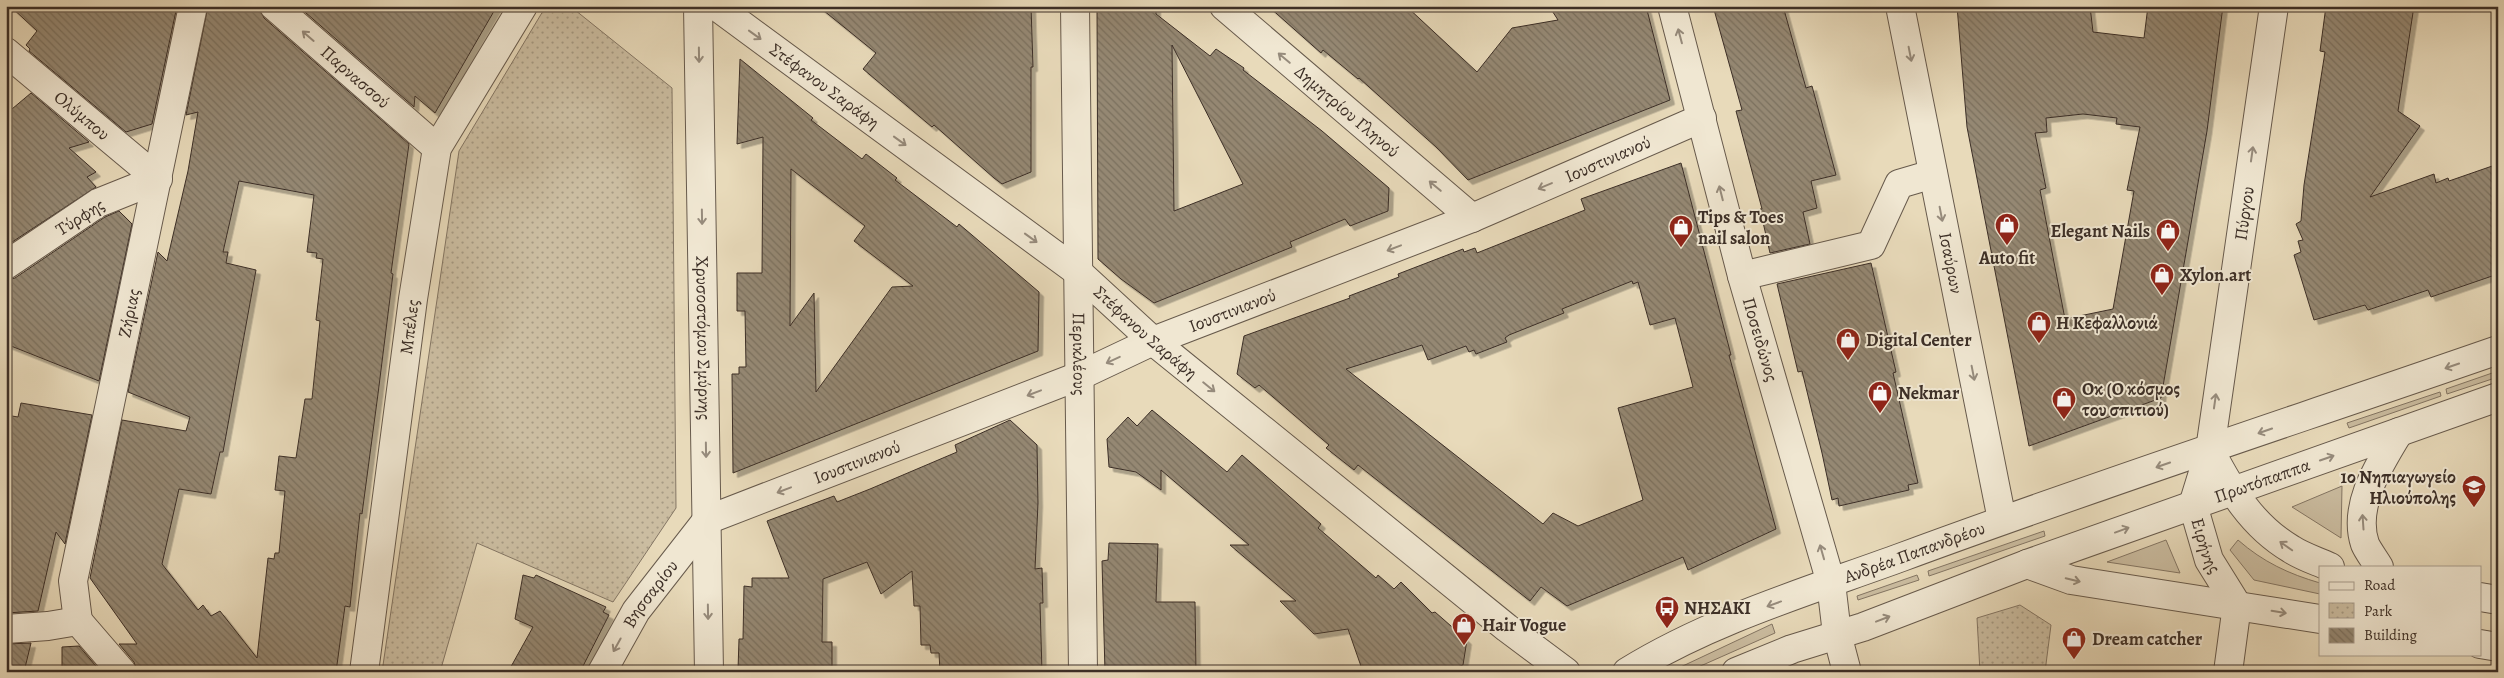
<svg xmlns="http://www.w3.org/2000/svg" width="2504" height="678" font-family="Alegreya,serif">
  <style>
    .grass { fill: #cbbda1; stroke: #847664 }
    .park { fill: url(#park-dots); stroke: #847664 }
    .building { fill: url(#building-back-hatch); stroke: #3c2f27; fill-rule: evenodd; filter: url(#shadow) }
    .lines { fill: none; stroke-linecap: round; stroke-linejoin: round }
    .pedestrian-casing { stroke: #675a4c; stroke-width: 30 }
    .minor-casing { stroke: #675a4c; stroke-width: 30 }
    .tertiary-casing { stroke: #675a4c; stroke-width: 30 }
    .pedestrian { stroke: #f0e7d2; stroke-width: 28 }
    .minor { stroke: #f0e7d2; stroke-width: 28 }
    .tertiary { stroke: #f0e7d2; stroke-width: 28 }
    .oneway { stroke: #968b7c }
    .labels { text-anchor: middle; stroke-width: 4; stroke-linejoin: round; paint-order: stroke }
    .street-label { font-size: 18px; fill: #3c2f27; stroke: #f0e7d2 }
    .poi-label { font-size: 18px; font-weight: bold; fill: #3c2f27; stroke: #f0e7d2; text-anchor: start }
  </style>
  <defs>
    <pattern id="park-dots" width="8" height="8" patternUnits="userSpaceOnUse" patternTransform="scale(1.25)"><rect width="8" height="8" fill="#cbbda1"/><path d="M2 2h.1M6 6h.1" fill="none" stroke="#a69a83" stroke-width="1.8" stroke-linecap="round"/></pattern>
    <pattern id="building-back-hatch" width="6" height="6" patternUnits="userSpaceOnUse" patternTransform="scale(1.25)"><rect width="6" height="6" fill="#958873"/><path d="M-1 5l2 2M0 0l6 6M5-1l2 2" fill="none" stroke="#7b705e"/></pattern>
    <filter id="shadow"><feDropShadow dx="4.5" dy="4.5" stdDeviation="0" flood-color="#0004"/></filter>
  </defs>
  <rect width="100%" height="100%" fill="#e8daba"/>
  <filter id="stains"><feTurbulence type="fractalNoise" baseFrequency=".004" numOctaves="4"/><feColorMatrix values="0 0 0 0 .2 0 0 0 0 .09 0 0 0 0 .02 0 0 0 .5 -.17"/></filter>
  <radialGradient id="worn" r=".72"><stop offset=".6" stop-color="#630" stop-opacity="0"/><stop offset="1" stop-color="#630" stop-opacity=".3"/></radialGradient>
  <path class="grass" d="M2498,371V377L2447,394L2446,389Z
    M2440,392L2441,396L2349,428L2347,423Z
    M2342,486L2341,538L2292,507Z
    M2044,531L2045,536L1929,576L1928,571Z
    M2166,540L2180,573L2107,562Z
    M2238,540C2263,562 2289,574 2320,583V594L2254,580L2230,550Z
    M1917,575L1919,580L1858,600L1857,596Z
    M1772,624L1775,633L1687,672H1670Z"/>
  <path class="park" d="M546,6H570L672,88L676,508L613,602L477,543L440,672H382L459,151Z
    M2020,605L2051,625L2045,672H1980L1977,618Z"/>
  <path class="building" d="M10,6H177L152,124L126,132L29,51L30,49L26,45L37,31Z
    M208,6H259L264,18L409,144L391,273L393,274L378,394L362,514L360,513L350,607L345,606L336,672H137L134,662L119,644H137L90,578L122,420L186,431L190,417L128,392L158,252L167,261L188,171L198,112L186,115ZM239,181L314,195L307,252L317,253L316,258L323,259L316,320L320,321L312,399H305L296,458L279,456L275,490L285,491L279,553H275L274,559L268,558L257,658L220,611L211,616L203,605L198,610L162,564L179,489L211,494L220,452H223L256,270L226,263L228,252H223Z
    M298,6H497L435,113L415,96L414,107Z
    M818,6H1031L1033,67H1031V172L1002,184L994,178L934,125L932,127L863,69L876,53Z
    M1097,6H1156V14L1210,56L1216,49L1244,68L1243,70L1322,131L1389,188L1388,211L1350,226L1345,219L1290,242L1292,247L1154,303L1121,279L1098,259ZM1172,45L1243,184L1174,211Z
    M1268,6H1406L1477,72L1512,28L1558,20L1549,6H1646L1670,100L1468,180L1436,147L1359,78L1358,79L1323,50L1321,53Z
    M1713,6H1783L1806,88L1812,86L1836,175L1811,181L1817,208L1803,212L1810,244L1770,253L1760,209H1762L1736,111L1742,110Z
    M1957,6H2090L2093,32L2144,38L2148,6H2223L2207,131L2161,398L2029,446L1967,127ZM2083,114L2117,118L2116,124L2140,127L2127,190L2134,191L2113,309L2065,319L2040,190L2046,188L2035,133L2047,132L2046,118Z
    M2326,6H2414L2398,111L2420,126L2370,197L2434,174L2436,183L2448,178L2449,181L2498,164V274L2431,297L2428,290L2368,310L2365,305L2314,320L2294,255L2301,252L2298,241L2303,240L2296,224L2301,221L2304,185L2325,52L2320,51Z
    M740,59L813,118L811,120L862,159L866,154L897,178L895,180L957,227L959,224L1039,292L1038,351L733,473L732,374H739V367H746L745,311H737V273H762L763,137L737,144ZM791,169L865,226L854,241L913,286L892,287L816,392L814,293L790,326Z
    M31,93L89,142L69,148L96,172L87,177L96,187L6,246V114Z
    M1681,163L1731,355H1729L1776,529L1688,570L1683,557L1567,606L1541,587L1530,601L1358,465L1354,470L1326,448L1329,445L1259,385L1255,388L1237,374L1244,336L1350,298L1349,296L1399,277L1398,274L1463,249L1464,252L1475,248L1477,253L1585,210L1581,199ZM1632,281L1633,284L1638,282L1650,325L1675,318L1693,387L1618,408L1643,500L1578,526L1553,513L1543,524L1346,369L1422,345L1428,360L1466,346L1469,352L1474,350L1476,354L1507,342L1505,338L1509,335L1564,313L1562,309Z
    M119,211L132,224L99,381L6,344V290L12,286L8,280L15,278L105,217Z
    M1871,263L1896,372L1893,373L1918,483L1908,485L1909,490L1839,506L1838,498L1832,500L1822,453L1802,371L1798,372L1777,284Z
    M21,403L92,415L65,544L56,532L38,611L6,613V480L11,454L6,453V415L18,417Z
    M1152,410L1227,472L1242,455L1321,524L1318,528L1376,578L1378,575L1394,589L1401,582L1432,613L1435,612L1467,640L1463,665L1444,672H1363L1348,629L1314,634L1280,601H1296L1230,545H1249L1161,470V490L1136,472L1109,467L1107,439L1128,417L1137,426Z
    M1010,420L1037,445L1038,503L1035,569L1042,568L1043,603H1040L1042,672H940L939,653H931L930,645H921L920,606H914L912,571L881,594L867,562L823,579L822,642H832V671L738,670L739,639H743L744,586L752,587V578H789L767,521L834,496L837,502L870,489L957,452L955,445Z
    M1109,543L1158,544L1156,602H1195L1196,672H1105L1102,561L1108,560Z
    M523,575L534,578L536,575L606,607L603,612L609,615L580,672H508L533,627L515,619Z
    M31,643L24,672H6V644Z
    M79,646L101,672H62V647Z"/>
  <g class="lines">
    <defs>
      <path id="pedestrian" d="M1742,276L1871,245L1899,184L1933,174"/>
      <g id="minor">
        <path id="s1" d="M274,6L437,148"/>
        <path id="s2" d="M698,6L709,672"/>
        <path id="s3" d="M716,6L1078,272L1153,341L1507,628L1566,672"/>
        <path id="s4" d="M1075,6L1083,672"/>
        <path id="s5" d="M1224,6L1472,218"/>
        <path id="s6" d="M1672,6L1742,276L1831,583L1837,634L1847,672"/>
        <path id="s7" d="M1900,6L2002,520"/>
        <path id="s8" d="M6,52L158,179L98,203L6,265"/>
        <path id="s9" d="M2210,450L2274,6"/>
        <path id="s10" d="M78,621L73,581L193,6"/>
        <path d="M78,621L122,672"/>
        <path d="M6,629L48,626L78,621"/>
        <path id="s11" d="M364,672L413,299L437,148L523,6"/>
        <path id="s12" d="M602,672L636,611L707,520L1079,376L1153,341L1472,218L1702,118"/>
        <path d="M2228,672L2237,605"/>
      </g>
      <g id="tertiary">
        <path d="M2210,450C2230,489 2252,526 2291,549C2303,557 2317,561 2330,567"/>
        <path id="s13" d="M2210,450L2193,505L2209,560L2237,605"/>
        <path d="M2027,564L2071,580L2320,619"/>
        <path d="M2379,567C2375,560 2368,551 2365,544C2352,505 2380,464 2399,432"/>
        <path d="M2480,597L2498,600"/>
        <path d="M2480,644L2498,647"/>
        <path id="s14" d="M1627,672C1711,620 1809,591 1902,557C2099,484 2299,419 2498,350"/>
        <path id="s15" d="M1736,672L1792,649L1863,627L2027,564L2498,397"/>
      </g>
    </defs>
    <use href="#pedestrian" class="pedestrian-casing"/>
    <use href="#minor" class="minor-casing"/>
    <use href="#tertiary" class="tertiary-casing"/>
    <use href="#pedestrian" class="pedestrian"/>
    <use href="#minor" class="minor"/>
    <use href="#tertiary" class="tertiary"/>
  </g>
  <defs><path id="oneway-shaft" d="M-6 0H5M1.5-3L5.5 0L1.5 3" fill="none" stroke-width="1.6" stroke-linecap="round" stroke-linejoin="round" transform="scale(1.25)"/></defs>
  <g class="oneway">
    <use href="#oneway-shaft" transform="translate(755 35) rotate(36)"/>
    <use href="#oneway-shaft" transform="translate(308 36) rotate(-139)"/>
    <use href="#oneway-shaft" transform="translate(1680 36) rotate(-105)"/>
    <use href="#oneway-shaft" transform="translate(1910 54) rotate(79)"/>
    <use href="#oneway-shaft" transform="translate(699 55) rotate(89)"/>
    <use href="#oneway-shaft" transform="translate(1284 58) rotate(-140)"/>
    <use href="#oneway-shaft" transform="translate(900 141) rotate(36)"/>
    <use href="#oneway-shaft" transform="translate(2252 154) rotate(-82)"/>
    <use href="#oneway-shaft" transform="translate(1435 186) rotate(-140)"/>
    <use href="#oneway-shaft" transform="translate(1545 186) rotate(157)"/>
    <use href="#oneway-shaft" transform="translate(1721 193) rotate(-104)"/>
    <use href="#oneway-shaft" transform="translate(1941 214) rotate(79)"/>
    <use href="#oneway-shaft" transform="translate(702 217) rotate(89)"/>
    <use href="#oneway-shaft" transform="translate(1031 238) rotate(36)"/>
    <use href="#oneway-shaft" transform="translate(1394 248) rotate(159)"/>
    <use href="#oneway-shaft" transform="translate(1113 360) rotate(155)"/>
    <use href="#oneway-shaft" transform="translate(2452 366) rotate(161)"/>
    <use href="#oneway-shaft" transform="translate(1973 373) rotate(79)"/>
    <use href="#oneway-shaft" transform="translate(1209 387) rotate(39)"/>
    <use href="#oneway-shaft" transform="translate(1034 393) rotate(159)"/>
    <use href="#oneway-shaft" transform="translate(2215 401) rotate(-82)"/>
    <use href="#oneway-shaft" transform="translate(2265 431) rotate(161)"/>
    <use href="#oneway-shaft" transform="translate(706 450) rotate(89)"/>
    <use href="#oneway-shaft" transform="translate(2327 458) rotate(-19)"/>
    <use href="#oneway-shaft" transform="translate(2163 465) rotate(161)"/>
    <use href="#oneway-shaft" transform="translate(784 490) rotate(159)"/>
    <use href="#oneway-shaft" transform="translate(2363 522) rotate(-94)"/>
    <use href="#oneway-shaft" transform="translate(2122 530) rotate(-20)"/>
    <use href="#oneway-shaft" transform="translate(2286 546) rotate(-145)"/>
    <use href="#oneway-shaft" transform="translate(1822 552) rotate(-106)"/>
    <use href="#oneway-shaft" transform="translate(2073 580) rotate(13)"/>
    <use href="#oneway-shaft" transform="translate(1774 604) rotate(160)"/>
    <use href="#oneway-shaft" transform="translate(708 612) rotate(89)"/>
    <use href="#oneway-shaft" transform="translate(2279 612) rotate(9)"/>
    <use href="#oneway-shaft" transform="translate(1883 619) rotate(-21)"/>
    <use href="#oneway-shaft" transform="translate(617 645) rotate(119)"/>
  </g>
  <defs>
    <symbol id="shop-pin" viewBox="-11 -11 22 30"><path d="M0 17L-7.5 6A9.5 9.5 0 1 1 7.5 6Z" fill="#8f2418" stroke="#f0e7d2"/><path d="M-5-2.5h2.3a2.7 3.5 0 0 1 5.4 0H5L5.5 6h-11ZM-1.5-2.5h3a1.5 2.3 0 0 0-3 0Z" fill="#fff"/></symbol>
    <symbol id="school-pin" viewBox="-11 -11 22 30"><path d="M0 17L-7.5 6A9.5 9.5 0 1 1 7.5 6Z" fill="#8f2418" stroke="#f0e7d2"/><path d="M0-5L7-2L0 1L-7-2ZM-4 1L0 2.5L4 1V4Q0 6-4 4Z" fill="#fff"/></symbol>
    <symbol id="bus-pin" viewBox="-11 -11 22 30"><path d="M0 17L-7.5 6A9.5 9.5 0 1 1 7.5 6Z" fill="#8f2418" stroke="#f0e7d2"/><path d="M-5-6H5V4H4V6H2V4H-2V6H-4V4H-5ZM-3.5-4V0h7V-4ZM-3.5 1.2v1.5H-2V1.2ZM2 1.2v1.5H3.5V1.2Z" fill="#fff"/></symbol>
  </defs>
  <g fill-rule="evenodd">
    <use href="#shop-pin" x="1993" y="211" width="28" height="38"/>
    <use href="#shop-pin" x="1667" y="213" width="28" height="38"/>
    <use href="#shop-pin" x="2154" y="217" width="28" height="38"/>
    <use href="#shop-pin" x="2148" y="261" width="28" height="38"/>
    <use href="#shop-pin" x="2025" y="309" width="28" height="38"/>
    <use href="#shop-pin" x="1834" y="326" width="28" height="38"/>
    <use href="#shop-pin" x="1866" y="379" width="28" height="38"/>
    <use href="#shop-pin" x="2050" y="385" width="28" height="38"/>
    <use href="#school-pin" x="2460" y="473" width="28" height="38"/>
    <use href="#bus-pin" x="1653" y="594" width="28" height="38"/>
    <use href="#shop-pin" x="1450" y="611" width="28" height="38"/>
    <use href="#shop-pin" x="2060" y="625" width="28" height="38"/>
  </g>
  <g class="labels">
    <g class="street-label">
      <text dy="6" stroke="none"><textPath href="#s1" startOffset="108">Παρνασσού</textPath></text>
      <text dy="6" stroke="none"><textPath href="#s3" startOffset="135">Στέφανου Σαράφη</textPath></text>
      <text dy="6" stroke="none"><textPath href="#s5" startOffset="162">Δημητρίου Γληνού</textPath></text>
      <text dy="6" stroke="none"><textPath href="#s8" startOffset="99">Ολύμπου</textPath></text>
      <text dy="6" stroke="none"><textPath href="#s12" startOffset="1156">Ιουστινιανού</textPath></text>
      <text dy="6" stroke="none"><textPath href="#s9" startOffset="239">Πύργου</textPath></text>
      <text transform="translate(80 217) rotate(-32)" y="6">Τύρφης</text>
      <text dy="6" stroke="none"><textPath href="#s7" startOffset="262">Ισαύρων</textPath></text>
      <text dy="6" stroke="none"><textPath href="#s12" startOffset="751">Ιουστινιανού</textPath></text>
      <text dy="6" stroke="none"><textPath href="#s10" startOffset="314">Ζήριας</textPath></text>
      <text dy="6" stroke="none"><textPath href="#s11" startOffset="348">Μπέλες</textPath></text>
      <text dy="6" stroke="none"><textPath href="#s3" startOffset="540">Στέφανου Σαράφη</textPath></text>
      <text dy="6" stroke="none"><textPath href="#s2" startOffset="332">Χρυσοστόμου Σμύρνης</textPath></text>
      <text dy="6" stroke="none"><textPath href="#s6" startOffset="345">Ποσειδώνος</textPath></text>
      <text dy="6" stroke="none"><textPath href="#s4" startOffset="348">Περικλέους</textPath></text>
      <text dy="6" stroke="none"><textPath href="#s12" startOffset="346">Ιουστινιανού</textPath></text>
      <text dy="6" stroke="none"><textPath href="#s15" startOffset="560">Πρωτόπαππα</textPath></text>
      <text dy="6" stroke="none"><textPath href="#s13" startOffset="100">Ειρήνης</textPath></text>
      <text dy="6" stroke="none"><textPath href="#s14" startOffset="312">Ανδρέα Παπανδρέου</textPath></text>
      <text dy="6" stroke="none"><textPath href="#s12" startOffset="92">Βησσαρίου</textPath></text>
    </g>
    <g class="poi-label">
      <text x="1698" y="223">Tips &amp; Toes<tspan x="1698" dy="21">nail salon</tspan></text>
      <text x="2150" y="237" text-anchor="end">Elegant Nails</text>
      <text x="2007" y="264" text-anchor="middle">Auto fit</text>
      <text x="2180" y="281">Xylon.art</text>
      <text x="2056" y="329">Η Κεφαλλονιά</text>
      <text x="1866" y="346">Digital Center</text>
      <text x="2082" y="395">Οκ (Ο κόσμος<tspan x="2082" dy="21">του σπιτιού)</tspan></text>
      <text x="1898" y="399">Nekmar</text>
      <text x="2456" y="483" text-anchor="end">1ο Νηπιαγωγείο<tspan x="2456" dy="21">Ηλιούπολης</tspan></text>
      <text x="1684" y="614">ΝΗΣΑΚΙ</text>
      <text x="1482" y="631">Hair Vogue</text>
      <text x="2092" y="645">Dream catcher</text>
    </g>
  </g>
  <rect width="2504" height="678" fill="none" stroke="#e8daba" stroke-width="25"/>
  <rect x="8" y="8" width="2489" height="663" fill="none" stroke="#3c2f27" stroke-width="2.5"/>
  <rect x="12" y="12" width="2479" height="653" fill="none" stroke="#3c2f27"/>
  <rect x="2319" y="566" width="162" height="90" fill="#f0e7d2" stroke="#a89d8e"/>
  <rect x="2329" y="582" width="25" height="8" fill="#f0e7d2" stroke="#a89d8e"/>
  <text x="2364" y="590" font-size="15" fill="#3c2f27">Road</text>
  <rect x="2329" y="603" width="25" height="15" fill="url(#park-dots)" stroke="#a89d8e"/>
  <text x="2364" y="616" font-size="15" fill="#3c2f27">Park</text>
  <rect x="2329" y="628" width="25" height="15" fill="url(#building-back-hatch)" stroke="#a89d8e"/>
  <text x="2364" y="640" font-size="15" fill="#3c2f27">Building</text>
  <rect width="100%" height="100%" filter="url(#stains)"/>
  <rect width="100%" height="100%" fill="url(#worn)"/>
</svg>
